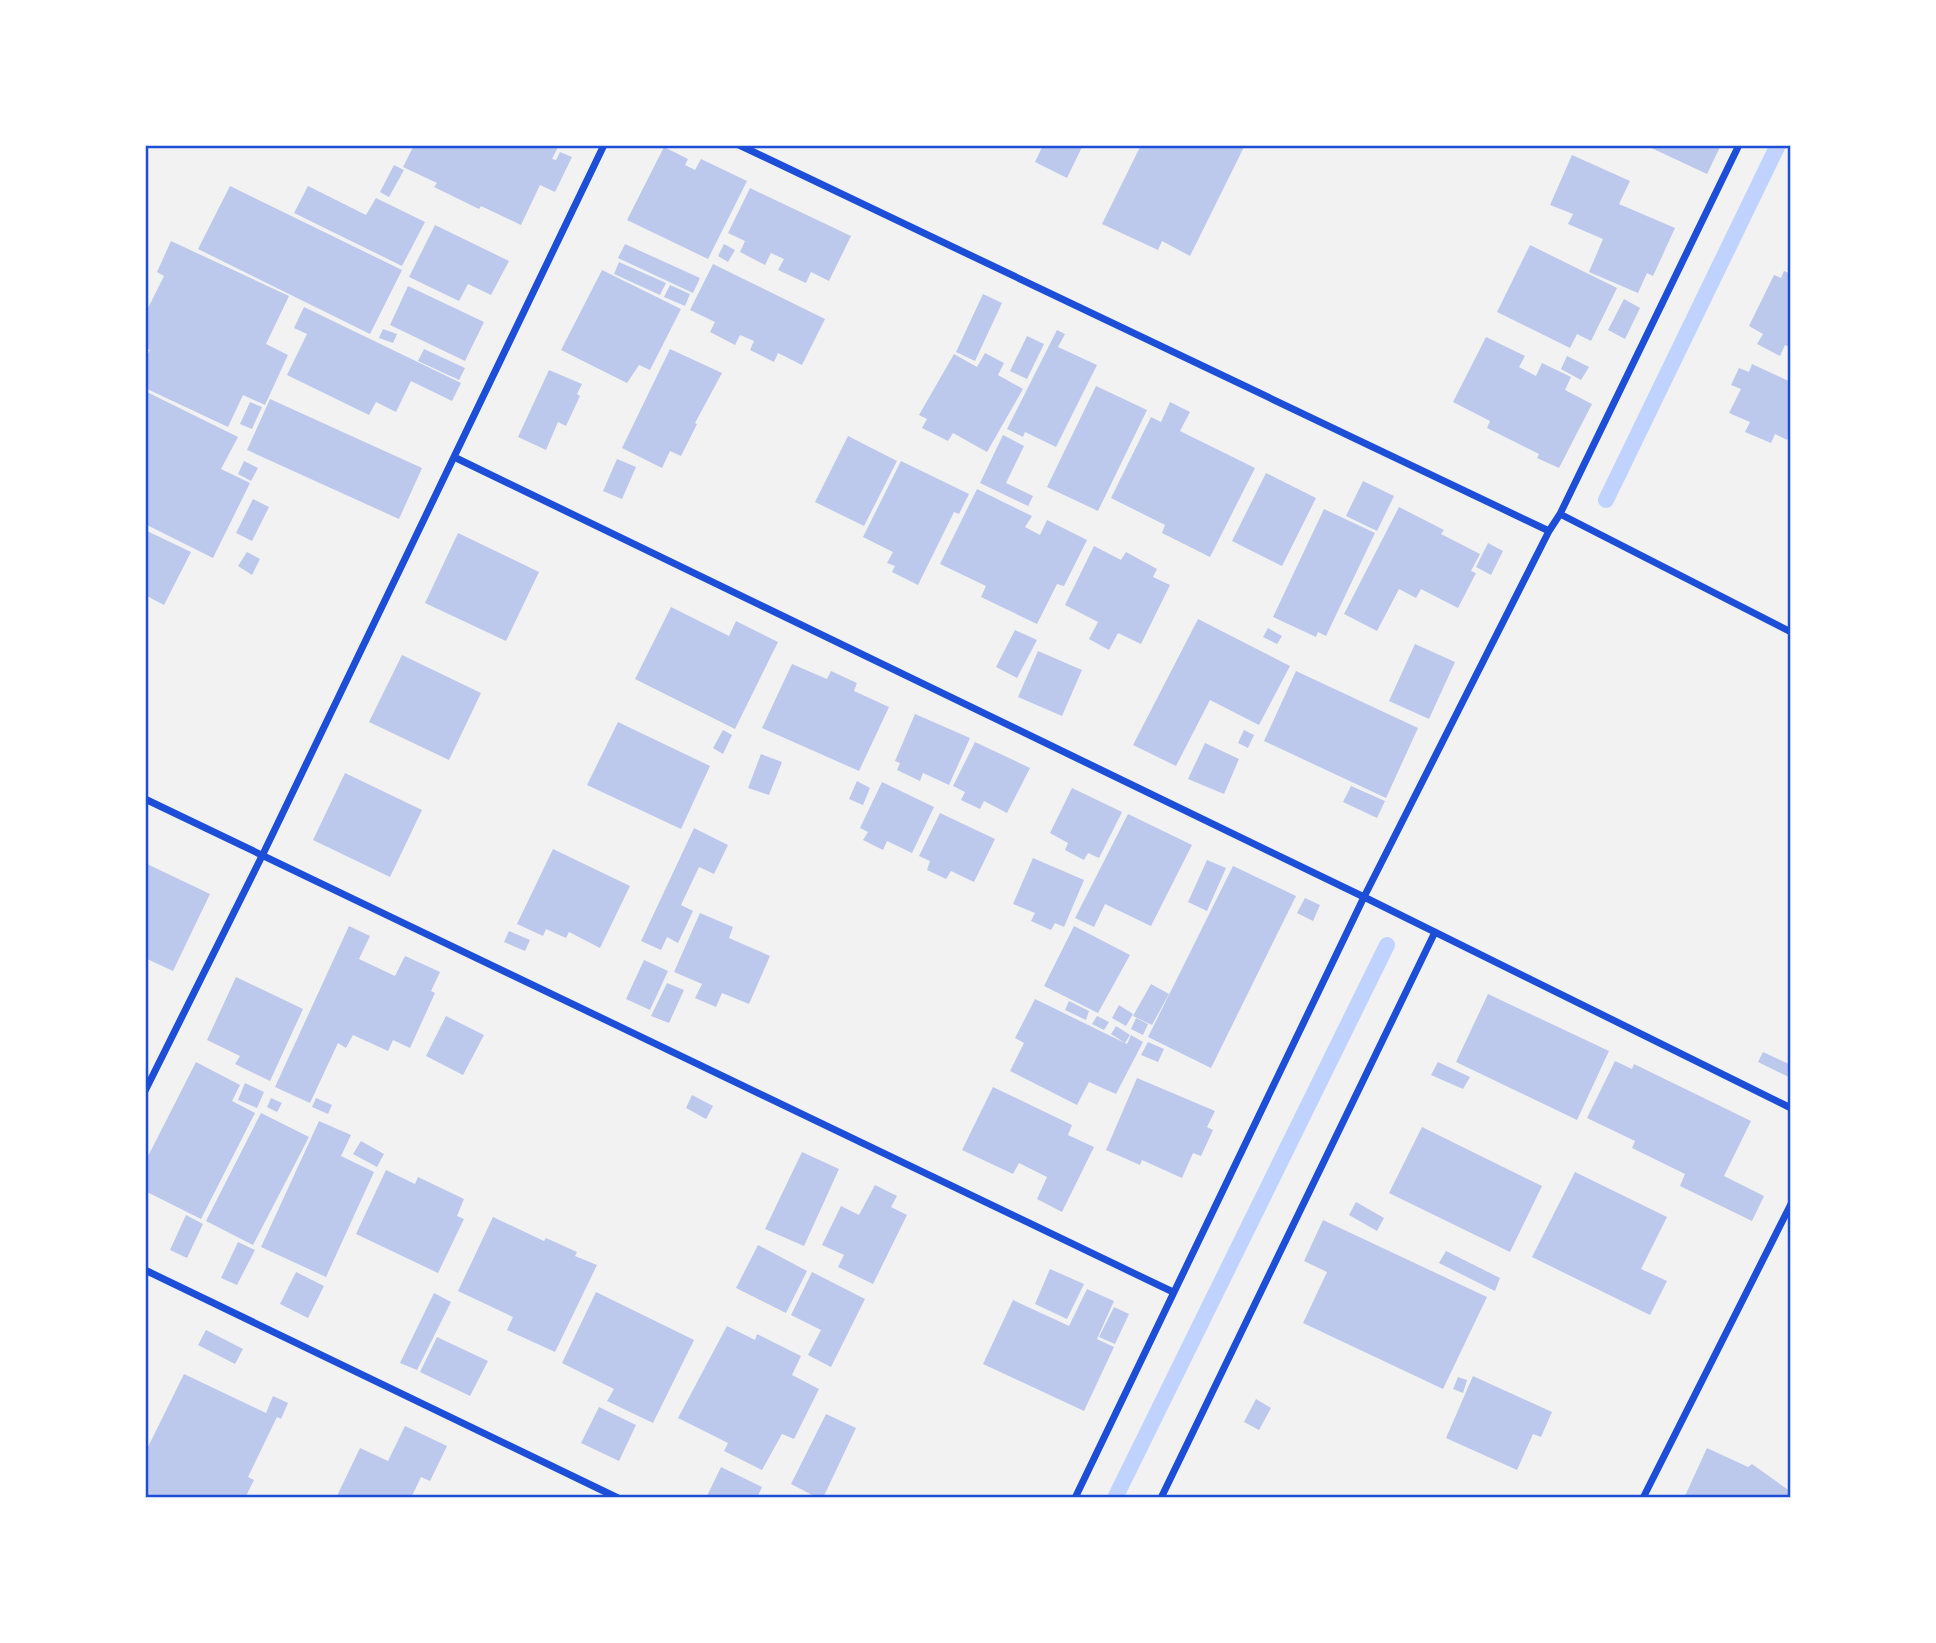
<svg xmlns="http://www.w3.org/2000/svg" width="1936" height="1643" font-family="'Space Grotesk',sans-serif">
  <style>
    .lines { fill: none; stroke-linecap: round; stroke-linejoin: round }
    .stream { stroke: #bfd3fe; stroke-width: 16 }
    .building { fill: #bdc9ec }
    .minor { stroke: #1d4ed8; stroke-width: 7 }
    .neatline { fill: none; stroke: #1d4ed8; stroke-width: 2.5 }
  </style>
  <rect width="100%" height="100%" fill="#f2f2f2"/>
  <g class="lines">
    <path class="stream" d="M1606,500L1778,145
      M1115,1498L1387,945"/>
  </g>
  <path class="building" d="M414,145H559L552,159L556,160L560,152L572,157L555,192L540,185L521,225L481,206L479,209L434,187L437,183L403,167Z
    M1043,145H1083L1067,178L1035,162Z
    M1141,145H1245L1190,256L1162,241L1158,250L1102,224Z
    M1645,145H1721L1707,174Z
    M664,147L688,159L685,165L695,170L701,159L747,181L708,259L627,220Z
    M1572,155L1630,181L1619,204L1675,228L1653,276L1647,273L1638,293L1589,272L1603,239L1568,224L1573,214L1550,205Z
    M394,165L404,170L389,197L380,192Z
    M230,186L402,270L370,334L198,249Z
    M308,186L366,215L376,198L425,222L402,266L294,213Z
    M750,188L851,236L829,281L811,272L806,283L778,270L784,259L771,253L765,265L740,252L745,241L728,233Z
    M435,225L509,261L491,295L468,284L459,301L409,277Z
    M171,241L289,296L266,344L288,355L265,405L243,395L228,427L145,388V360L150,350L145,347V307L148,308L164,276L157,272Z
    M625,244L700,278L693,293L618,258Z
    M724,244L735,250L728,262L718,256Z
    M1530,245L1617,288L1591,341L1577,334L1570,348L1497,312Z
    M619,262L666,283L660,295L614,274Z
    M713,264L825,319L802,365L778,353L774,362L750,350L754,341L740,335L735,345L710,332L715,322L690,310Z
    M602,270L681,309L650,370L639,365L627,383L561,350Z
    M1784,271L1791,274V348L1785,345L1780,356L1757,344L1763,334L1749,326L1774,275L1781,278Z
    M670,285L690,294L685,306L664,297Z
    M408,286L484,322L465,361L390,325Z
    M983,294L1002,303L975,361L956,352Z
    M1624,299L1640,308L1625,339L1608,330Z
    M304,307L461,383L452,401L411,381L396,412L376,402L369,415L287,375L307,334L294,328Z
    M383,329L397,334L393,343L379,338Z
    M1057,330L1065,334L1058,347L1097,365L1056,447L1025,432L1023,437L1007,429Z
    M1027,336L1044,344L1027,379L1010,371Z
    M1486,337L1525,356L1519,367L1536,376L1542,363L1571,377L1565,390L1592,404L1559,468L1537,458L1539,454L1487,428L1490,421L1453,402Z
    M424,349L465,368L459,380L418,361Z
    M670,349L722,373L695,423L697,424L681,456L670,451L662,468L622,448Z
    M985,353L1004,363L998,375L1023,389L987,452L953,433L948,441L922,428L927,419L919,415L954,354L977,367Z
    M1567,356L1589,367L1581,380L1561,369Z
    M1752,364L1791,382V432L1787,440L1775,434L1771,443L1745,432L1750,422L1729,413L1741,389L1731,385L1739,368L1749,372Z
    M549,370L582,384L577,394L580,396L566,426L558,422L546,450L518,437Z
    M1096,386L1147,410L1098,511L1047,487Z
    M145,391L238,437L221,469L250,483L213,558L145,524Z
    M270,399L422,468L399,519L247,450Z
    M250,402L262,407L252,429L240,424Z
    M1170,402L1190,412L1180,431L1255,468L1210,557L1162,533L1165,525L1111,498L1151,417L1161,422Z
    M1003,435L1024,446L1006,483L1033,496L1028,506L980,483Z
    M848,436L897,461L864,526L815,502Z
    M617,459L636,467L622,499L603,491Z
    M244,461L258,468L251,481L238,474Z
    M901,461L969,494L959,514L954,512L918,585L892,572L895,566L887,563L893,552L863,537Z
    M1266,473L1316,498L1282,566L1232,541Z
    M1363,481L1394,496L1377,531L1346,516Z
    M977,489L1032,516L1025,527L1040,535L1047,520L1087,540L1064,586L1057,584L1037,624L981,597L986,586L940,564Z
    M253,499L269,507L252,541L236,533Z
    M1399,507L1444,530L1441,534L1480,554L1471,571L1476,573L1458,608L1421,589L1416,598L1399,589L1377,631L1344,614Z
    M1324,509L1375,533L1326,636L1318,632L1316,637L1273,617Z
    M145,530L191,552L164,605L145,595Z
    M458,533L539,572L506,641L425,603Z
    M1488,543L1503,551L1491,575L1476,567Z
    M1094,546L1121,560L1126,552L1157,569L1153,577L1170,585L1141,644L1118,633L1109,650L1089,639L1098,622L1065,605Z
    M247,552L260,559L252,575L238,566Z
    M671,607L729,636L736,621L778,642L735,729L635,679Z
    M1198,619L1290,666L1259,725L1210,700L1176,766L1133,745Z
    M1268,628L1282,636L1277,644L1263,637Z
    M1015,630L1037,640L1017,678L996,667Z
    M1415,644L1455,662L1429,719L1389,701Z
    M1038,651L1082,670L1062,716L1018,697Z
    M402,655L481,693L449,760L369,722Z
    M792,664L827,679L831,671L857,683L854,691L889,707L859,771L762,728Z
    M1296,671L1418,728L1386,798L1264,741Z
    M915,714L970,738L949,785L923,773L920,781L897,770L900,763L895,761Z
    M618,722L710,766L681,829L587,785Z
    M723,730L732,735L723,754L713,748Z
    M1244,730L1254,735L1248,748L1238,743Z
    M975,742L1030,768L1007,813L984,801L980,809L961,800L965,792L953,786Z
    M1205,743L1239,759L1224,794L1188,779Z
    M761,754L782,762L769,795L748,788Z
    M345,773L422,810L390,877L313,840Z
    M857,781L870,788L863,805L849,799Z
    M882,782L934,807L912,853L887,841L883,850L863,840L868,832L860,828Z
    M1351,786L1385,801L1377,818L1343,802Z
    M1072,788L1122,812L1099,858L1088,853L1084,860L1065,850L1068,843L1050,833Z
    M940,813L995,839L974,882L951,871L946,879L927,870L930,861L919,856Z
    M1128,814L1192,845L1151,926L1105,904L1094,927L1075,918Z
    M694,828L728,845L714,874L699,867L681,905L693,911L678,943L667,937L661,950L641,941Z
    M553,849L630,886L600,948L569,932L566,938L546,929L543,936L517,924Z
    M1033,858L1084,880L1064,927L1055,923L1051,930L1031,921L1035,913L1013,904Z
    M1207,860L1226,868L1207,911L1188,902Z
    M145,863L210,894L173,971L145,958Z
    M1233,866L1296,896L1211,1068L1148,1037Z
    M1305,898L1320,905L1313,921L1297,913Z
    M700,913L733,927L729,938L770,956L749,1004L722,993L716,1007L695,998L702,984L674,972Z
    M349,926L370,936L359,959L395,976L405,956L440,972L431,991L435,993L410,1048L393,1040L388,1051L353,1035L346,1048L338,1043L310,1103L275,1087Z
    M1074,926L1130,955L1098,1013L1044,986Z
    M509,931L530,940L525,951L504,942Z
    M644,960L668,971L650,1010L626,999Z
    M236,977L303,1009L270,1081L235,1064L240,1056L207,1040Z
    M667,983L684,990L669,1023L651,1016Z
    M1151,984L1169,994L1152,1025L1133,1016Z
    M1488,994L1609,1051L1577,1120L1456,1062Z
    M1035,999L1127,1044L1131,1035L1143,1042L1116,1094L1089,1082L1077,1105L1010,1071L1024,1043L1015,1038Z
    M1069,1001L1089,1011L1086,1020L1065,1010Z
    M1119,1005L1133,1014L1126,1026L1112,1018Z
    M446,1016L484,1035L463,1075L426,1056Z
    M1097,1016L1109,1022L1104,1030L1092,1024Z
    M1136,1018L1148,1024L1143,1035L1131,1029Z
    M1116,1026L1130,1035L1125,1043L1111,1034Z
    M1148,1042L1164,1049L1158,1062L1141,1055Z
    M1763,1052L1791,1065V1078L1758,1062Z
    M1615,1061L1632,1069L1634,1064L1751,1121L1724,1176L1764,1196L1752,1221L1680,1186L1685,1174L1632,1148L1635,1141L1587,1118Z
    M196,1062L240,1085L232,1101L255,1113L201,1219L145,1191V1162Z
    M1438,1062L1470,1077L1463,1089L1431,1075Z
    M1137,1078L1215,1111L1207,1127L1213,1130L1201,1156L1193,1153L1182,1178L1142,1160L1140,1165L1106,1150Z
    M245,1083L264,1092L257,1108L238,1100Z
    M993,1087L1072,1125L1068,1135L1094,1147L1062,1212L1037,1199L1047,1177L1019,1163L1013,1174L962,1150Z
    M692,1095L713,1106L706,1119L686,1108Z
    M271,1098L282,1103L277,1112L267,1107Z
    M316,1098L332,1105L328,1114L312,1107Z
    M261,1113L309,1137L253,1245L206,1221Z
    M319,1121L351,1135L341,1156L374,1172L326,1277L261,1247Z
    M1422,1127L1542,1186L1510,1252L1389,1193Z
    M361,1141L384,1154L377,1167L353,1154Z
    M802,1152L839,1169L804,1246L765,1229Z
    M386,1170L415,1184L418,1177L464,1199L457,1216L464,1219L438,1273L356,1234Z
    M1575,1172L1667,1217L1641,1269L1667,1281L1650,1315L1532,1257Z
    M875,1185L897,1196L891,1207L907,1215L873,1284L838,1267L844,1255L822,1245L841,1206L859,1215Z
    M1356,1202L1384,1218L1377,1231L1349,1215Z
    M186,1215L203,1224L187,1258L170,1250Z
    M493,1217L544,1241L546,1238L577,1252L575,1256L597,1265L555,1352L507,1330L513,1317L458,1291Z
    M1323,1220L1487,1297L1443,1389L1303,1323L1327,1272L1304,1261Z
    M238,1242L255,1250L237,1285L221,1278Z
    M758,1245L807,1271L786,1313L736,1288Z
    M1446,1251L1500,1278L1495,1291L1439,1263Z
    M1050,1269L1084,1284L1067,1319L1035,1304Z
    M296,1272L324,1286L308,1318L280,1304Z
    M812,1272L865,1299L831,1367L808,1355L821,1330L791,1315Z
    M1087,1289L1114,1301L1097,1339L1114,1347L1084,1411L983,1364L1013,1300L1069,1326Z
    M596,1292L694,1340L653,1423L607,1401L614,1389L562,1363Z
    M434,1293L451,1302L417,1370L400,1363Z
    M1114,1307L1129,1314L1115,1344L1099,1337Z
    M727,1326L755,1340L757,1334L801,1356L792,1375L819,1389L794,1439L782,1434L762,1470L724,1451L728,1443L678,1418Z
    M206,1330L243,1349L235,1364L198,1345Z
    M437,1337L488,1361L470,1396L420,1372Z
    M184,1374L266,1413L273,1396L288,1403L281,1419L277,1417L248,1477L254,1480L245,1498H145V1453Z
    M1473,1376L1552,1412L1541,1437L1533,1434L1517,1470L1446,1438Z
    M1458,1377L1467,1380L1463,1393L1453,1389Z
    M1256,1399L1271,1408L1259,1430L1244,1422Z
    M599,1407L636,1425L619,1461L581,1443Z
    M826,1414L856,1428L823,1498H818L791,1484Z
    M405,1426L447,1446L430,1481L421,1477L411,1498H336L360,1448L388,1461Z
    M1707,1448L1748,1467L1752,1464L1791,1492V1498H1684Z
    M721,1467L762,1487L757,1498H706Z"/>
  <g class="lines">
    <path class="minor" d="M739,145L1549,531
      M454,457L1364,897L1791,1108
      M1560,514L1791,632
      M145,799L1173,1292
      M145,1091L263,854L604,145
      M145,1270L618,1498
      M1075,1498L1364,897L1549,531L1560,514L1739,145
      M1161,1498L1435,932
      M1643,1498L1791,1204"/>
  </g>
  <rect width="1936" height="1643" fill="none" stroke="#ffffff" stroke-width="294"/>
  <rect x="147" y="147" width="1642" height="1349" class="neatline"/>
</svg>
